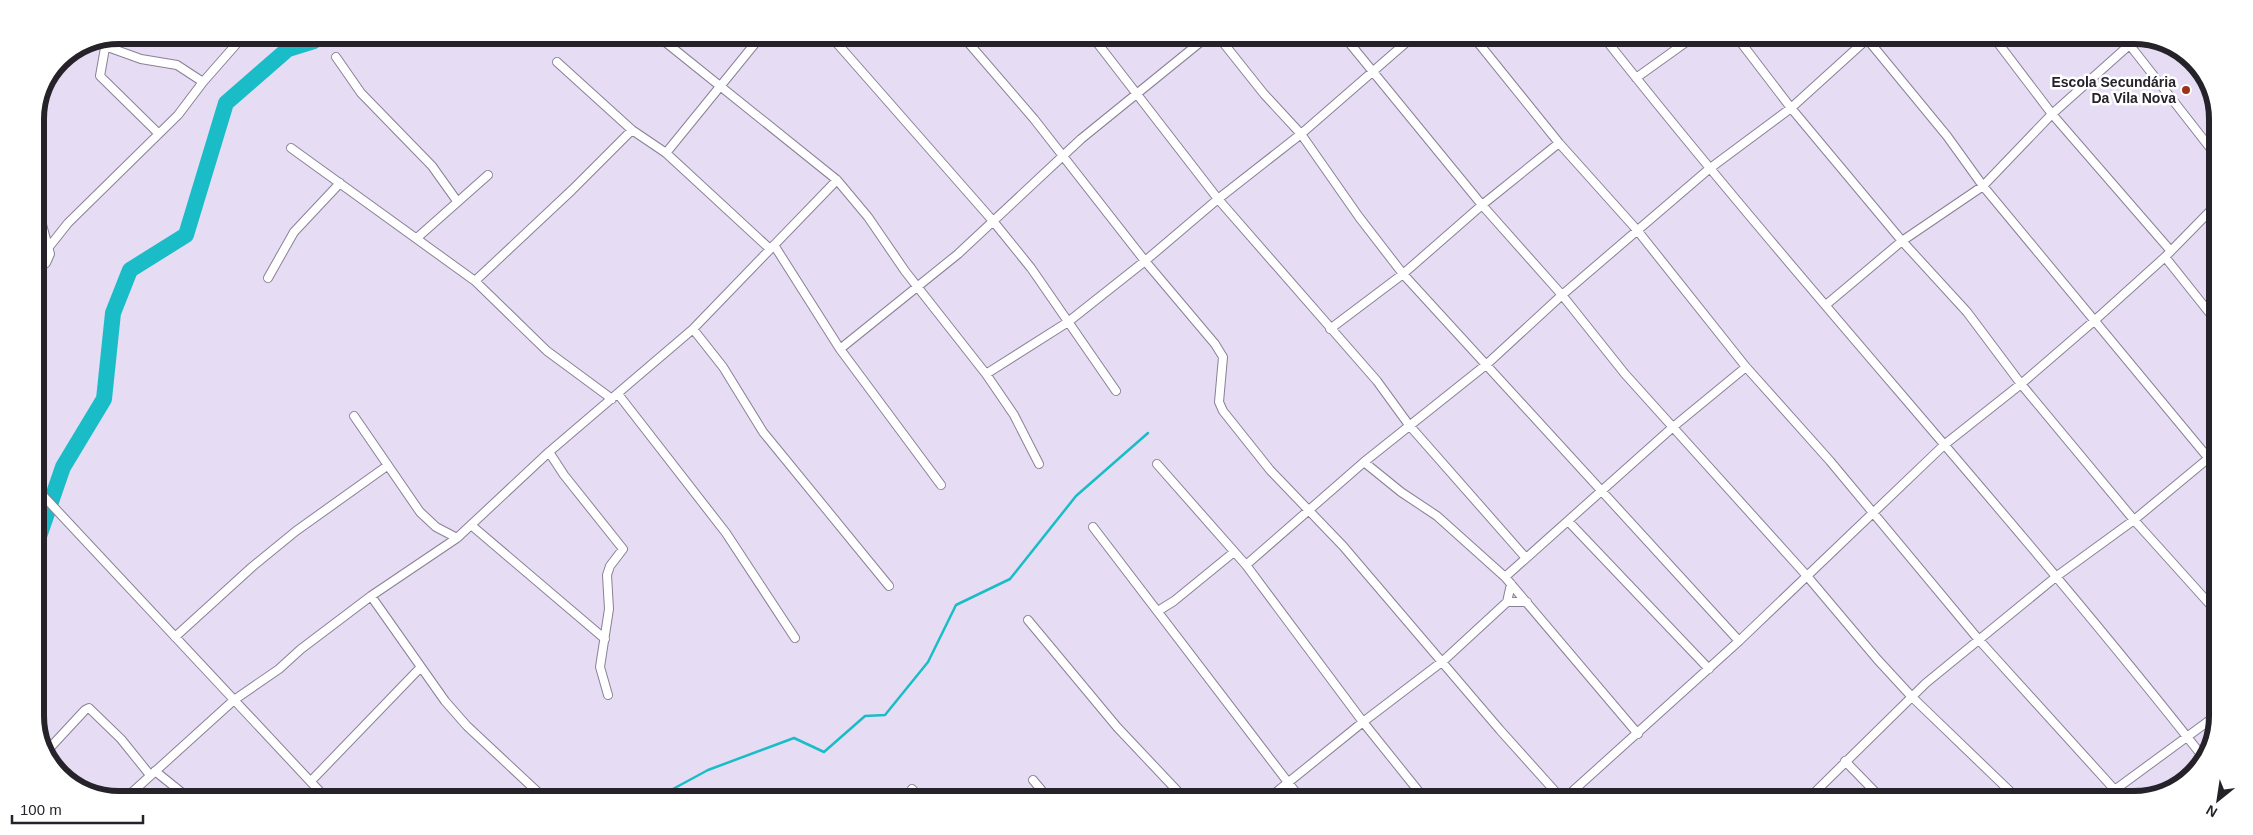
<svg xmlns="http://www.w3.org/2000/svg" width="2253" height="835" font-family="Arial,sans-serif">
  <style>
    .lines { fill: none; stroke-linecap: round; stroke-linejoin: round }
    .stream { stroke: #1abdc7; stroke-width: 2.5 }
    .river { stroke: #1abdc7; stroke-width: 16 }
    .street-casing { stroke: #8a8196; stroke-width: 10 }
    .street { stroke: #fff; stroke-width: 8 }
    .poi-dot { fill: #9b321c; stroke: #fff; stroke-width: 2 }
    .labels { text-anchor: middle; stroke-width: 5; stroke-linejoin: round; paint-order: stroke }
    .poi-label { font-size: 14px; font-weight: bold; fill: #26222a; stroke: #fff; text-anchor: end }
    .rim { fill: none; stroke: #26222a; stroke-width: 6 }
  </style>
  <rect width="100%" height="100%" fill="#e6dcf3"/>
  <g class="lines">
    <path class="stream" d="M542,792L660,796L708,770L794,738L824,752L865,716L885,715L928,662L956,605L1010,579L1076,496L1148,433"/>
    <path class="river" d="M35,548L63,467L104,399L113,313L130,270L186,235L226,103L288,49L314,41"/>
    <defs>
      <path id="street" d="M1995,39L2052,114L2170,250
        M2125,39L2218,158
        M966,40L1034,119L1145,261L1215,344L1223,357L1219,402L1223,411L1270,470L1343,546L1500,730L1562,799
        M1095,40L1218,199L1377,381L1409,425L1526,558
        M1221,40L1264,94L1301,134L1359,217L1403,274L1739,641
        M1347,40L1482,205L1559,143
        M1476,40L1559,143L1637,230L1746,367L1830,461L1979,640L2124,800
        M1606,40C1799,284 2011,513 2203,757
        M1739,40L1791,108L1902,241L1967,312L2021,384L2134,520L2215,610
        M1868,40L1947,136L1983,186L2215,466
        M91,41L141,59L177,65L203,82
        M664,41L837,180
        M835,41L993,221L1031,268L1116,391
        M105,48L100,76L158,133
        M336,57L361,93L432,166L457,201
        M557,62L632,130L666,153L770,249
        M1636,78L1689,40
        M291,148L475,281L547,351L612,399
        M666,153L757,41
        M35,199L50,254L46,263L35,271
        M418,237L488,175
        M774,245L840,349L958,254L1081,139L1203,40
        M49,247L68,223L178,115L203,82L239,41
        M2165,257L2216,321
        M268,278L294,232L340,183
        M475,281L572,190L632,130
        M1827,304L1902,241L1983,186L2052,114L2136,39
        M693,329L723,367L763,432L889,586
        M1330,329L1403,274L1482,205L1562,295L1625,374L1807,576L1877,659L1912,697L2019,800
        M840,349L941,485
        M986,374L1068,322L1145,261L1218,199L1301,134L1409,40
        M618,394L726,533L795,638
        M354,416L420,512L436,527L457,538
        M549,452L564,475L623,549L610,566L607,575L609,609L600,667L608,695
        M1364,462L1487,364L1562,295L1709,169L1791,108L1866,40
        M1157,464L1246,565L1363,722L1424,798
        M35,487L324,796
        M1568,521L1709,669
        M471,525L605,639
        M1093,527L1300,798
        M1246,565L1364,462L1401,492L1437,516L1505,577L1638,734
        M1505,577L1673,427L1746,367
        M371,596L445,701L467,726L543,797
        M1507,602H1527
        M1158,611L1174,601L1234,552
        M1028,620L1117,727L1184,798
        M175,637L252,567L296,531L387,466
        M46,752L85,710L89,708L121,739L150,775
        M1845,761L1882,799
        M155,771L186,796
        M1033,780L1048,798
        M311,781L420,668
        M912,789L919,797
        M128,796L234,700L279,669L301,649L371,596L457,538L549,452L693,329L837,180L868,217L905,271L986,374L1014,415L1039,464
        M1269,798L1363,722L1443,661L1507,602L1511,584
        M1564,799L1739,641L1944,445L2021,384L2094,321L2165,257L2217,204
        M1808,799L1926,683L2057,576L2134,520L2216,452
        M2101,800L2214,717"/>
    </defs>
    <use href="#street" class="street-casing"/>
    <use href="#street" class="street"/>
  </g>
  <circle class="poi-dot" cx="2186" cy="90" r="5"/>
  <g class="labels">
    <g class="poi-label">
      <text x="2176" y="87">Escola Secundária<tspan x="2176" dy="16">Da Vila Nova</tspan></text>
    </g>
  </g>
  <path d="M0 0H2253V835H0ZM119 44H2134A75 75 0 0 1 2209 119V716A75 75 0 0 1 2134 791H119A75 75 0 0 1 44 716V119A75 75 0 0 1 119 44Z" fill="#fff" fill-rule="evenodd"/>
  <path class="rim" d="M119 44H2134A75 75 0 0 1 2209 119V716A75 75 0 0 1 2134 791H119A75 75 0 0 1 44 716V119A75 75 0 0 1 119 44Z"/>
  <g transform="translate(2218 800) rotate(210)" stroke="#ffffff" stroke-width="4" paint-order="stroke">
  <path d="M0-4L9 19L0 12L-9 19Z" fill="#26222a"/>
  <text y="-8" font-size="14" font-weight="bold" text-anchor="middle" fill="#26222a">N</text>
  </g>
  <path d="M12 815v8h131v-8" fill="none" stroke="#26222a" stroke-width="2.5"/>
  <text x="20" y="815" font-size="15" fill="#26222a" stroke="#ffffff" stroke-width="4" paint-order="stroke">100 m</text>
</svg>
